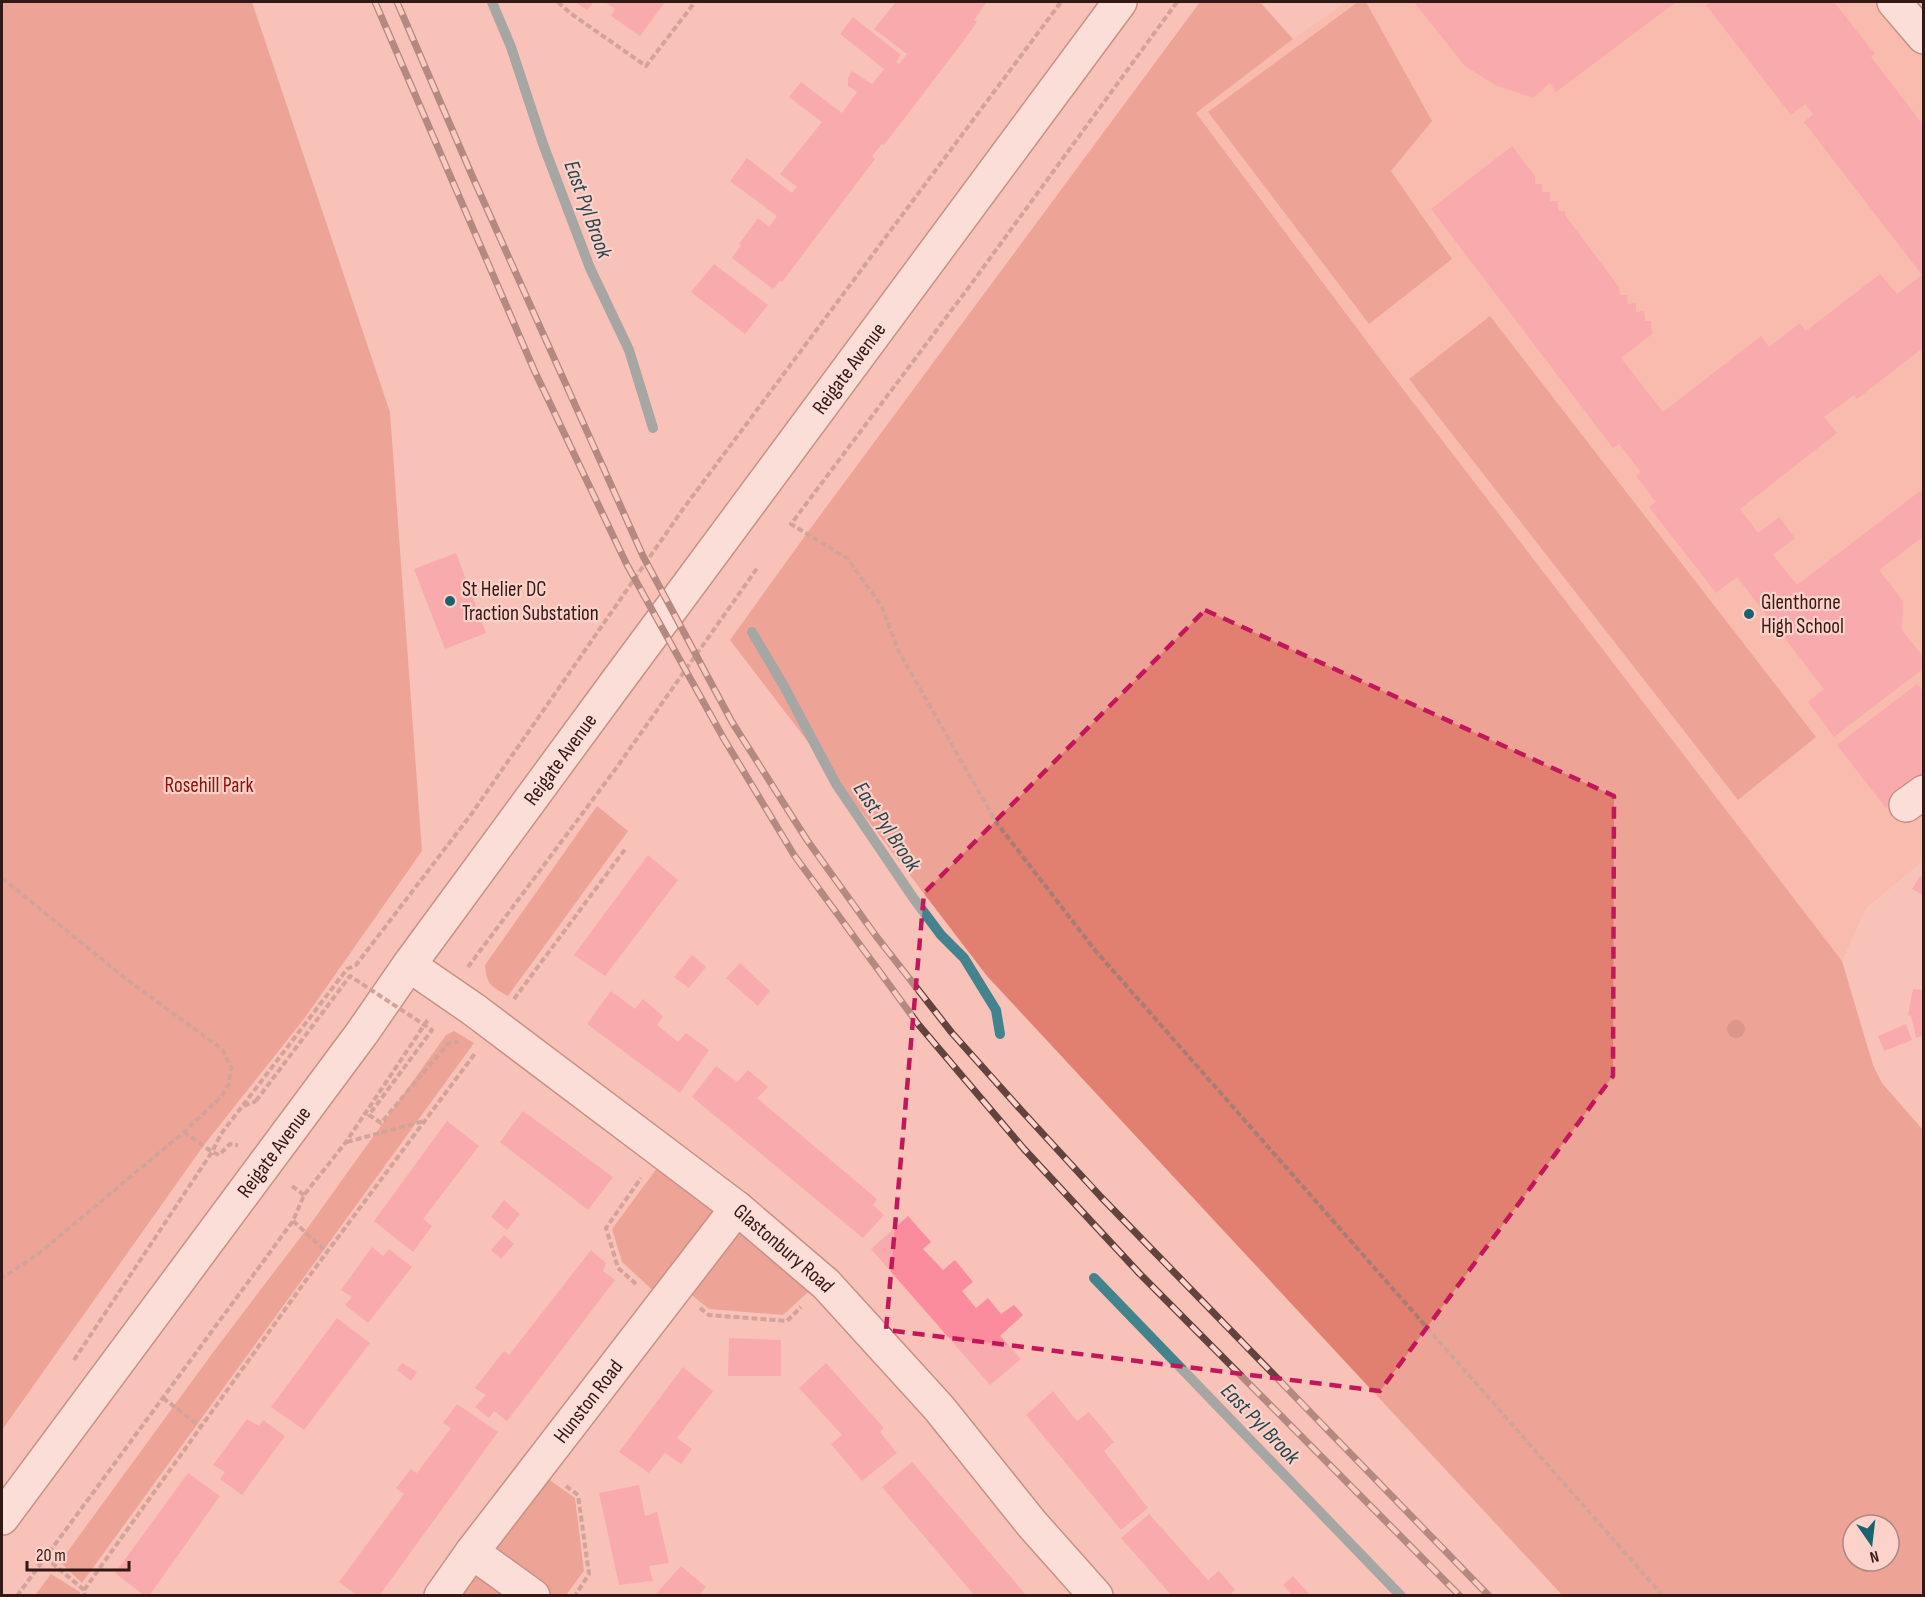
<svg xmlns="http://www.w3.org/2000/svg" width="1925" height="1597" font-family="'Sofia Sans Condensed',sans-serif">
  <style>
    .built { fill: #fcb1a4 }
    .green { fill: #e17f70; fill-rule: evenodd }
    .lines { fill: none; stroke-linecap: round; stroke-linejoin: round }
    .stream { stroke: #43838e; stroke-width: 10 }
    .building { fill: #fa8c9e }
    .minor-casing { stroke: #8d5349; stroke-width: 36 }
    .highway-casing { stroke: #8d5349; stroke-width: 36 }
    .path { stroke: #a77d75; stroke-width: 4; stroke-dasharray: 6 3; stroke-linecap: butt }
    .minor { stroke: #fff; stroke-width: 33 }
    .highway { stroke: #fff; stroke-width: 33 }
    .rail-casing { stroke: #63433e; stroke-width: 7 }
    .rail { stroke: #fcd2cb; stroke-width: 4.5; stroke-dasharray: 14; stroke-linecap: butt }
    .path-bridge { stroke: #a77d75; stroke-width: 4; stroke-dasharray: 6 3; stroke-linecap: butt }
    .tree { fill: #bd6056 }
    .marked { fill: none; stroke: #c2185b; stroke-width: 4.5; stroke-dasharray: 12 8; stroke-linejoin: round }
    .poi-dot { fill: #18636f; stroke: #fcd2cb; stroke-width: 2 }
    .labels { text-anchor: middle; stroke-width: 4.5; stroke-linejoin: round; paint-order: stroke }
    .street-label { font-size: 21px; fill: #321915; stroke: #fcd2cb }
    .poi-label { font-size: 21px; fill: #321915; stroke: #fcd2cb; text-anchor: start }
    .park-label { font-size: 21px; fill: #8c1005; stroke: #fcd2cb }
    .water-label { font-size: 22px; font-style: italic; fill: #25464c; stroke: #fcd2cb }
  </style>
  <rect width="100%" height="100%" fill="#f8c2b8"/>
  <path class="built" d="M1346,2H1923V861L1866,908L1842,961L1386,367L1196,113L1293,39Z"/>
  <path class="green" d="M2,2H252L390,412L422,851L304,1019L204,1145L2,1430Z
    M1200,2H1260L1293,39L1196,113L1386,367L1842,961L1873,1065L1882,1083L1923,1130V1595H1562L987,976L730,640L807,533ZM1853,1525H1889V1561H1853Z
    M1358,2H1366L1432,121L1391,171L1452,259L1369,324L1208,112Z
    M1490,316L1816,737L1738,800L1409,379Z
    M597,806L628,831L508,996C491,986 487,986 485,965Z
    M454,1031L474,1043L82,1583L60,1562L214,1351L309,1226L446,1035Z
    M663,1160L816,1285L783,1315L709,1309L672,1279L658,1295L622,1262L612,1229Z
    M540,1473L575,1498L584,1571L566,1595L448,1596Z
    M51,1574L80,1592V1595H35Z"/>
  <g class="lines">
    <path class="stream" d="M492,2L511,47L543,144L590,268L629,350L653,428
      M752,632L785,688L836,784L914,899L941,935L964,958L996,1010L1000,1034
      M1094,1278L1401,1596"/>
  </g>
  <path class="building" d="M575,2H594L587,10Z
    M605,2H665L640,36L611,16L615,9Z
    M896,2H987L974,20L977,22L962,43L884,145L882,144L872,156L875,159L782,282L780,281L773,289L732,258L741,245L739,244L758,218L769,227L777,216L730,181L747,158L792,193L797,187L780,174L822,122L789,97L801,82L842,113L857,92L848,86V78L852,71L872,84L884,69L840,34L853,17L901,55L896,62L899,64L907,54L874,29Z
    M1414,2H1676L1556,92L1550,83L1533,98L1495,85L1465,66Z
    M1710,2H1834L1875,54L1871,57L1924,126V347L1857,399L1854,395L1824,417L1837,433L1740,509L1758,533L1779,517L1795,538L1773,555L1797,585L1924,488V536L1879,570L1903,601L1902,630L1924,658V668L1834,737L1808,702L1824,689L1737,577L1716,593L1649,507L1656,502L1636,476L1641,472L1619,444L1613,448L1431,209L1512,146L1535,176V184H1542V192H1550V201H1558V211H1565V215L1619,287L1620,295H1627L1628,304L1636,303V312L1644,311L1645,321H1651L1652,334L1621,358L1663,412L1761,336L1769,347L1800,323L1806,331L1880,274L1897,294L1922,275L1804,122L1813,114L1805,104L1791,115L1706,5Z
    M714,264L768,305L745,334L691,292Z
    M456,553L486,633L445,649L414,569Z
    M1917,684L1924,692V779L1886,808L1837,745Z
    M648,855L678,880L605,976L574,955Z
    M1920,876L1924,879V896L1912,889Z
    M692,955L706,967L689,988L674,977Z
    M740,963L770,991L758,1006L726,978Z
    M1913,989L1924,990V1035L1916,1038L1911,1015L1908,1016Z
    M611,991L635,1009L643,999L663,1016L657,1025L678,1042L686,1033L709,1050L680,1093L587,1024Z
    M1906,1024L1912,1040L1884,1051L1878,1036Z
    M716,1066L737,1082L748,1070L768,1087L757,1098L877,1199L873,1205L884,1215L863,1238L692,1097Z
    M523,1111L613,1177L588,1210L500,1142Z
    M447,1121L479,1146L423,1219L432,1226L413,1252L374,1221Z
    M504,1200L520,1214L507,1230L491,1217Z
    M908,1216L931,1242L923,1249L943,1270L955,1260L973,1282L962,1291L976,1308L988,1298L1001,1314L1014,1305L1023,1315L1000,1336L1021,1359L990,1385L871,1249Z
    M504,1235L514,1244L501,1259L491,1250Z
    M372,1247L383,1256L389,1249L412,1267L368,1323L345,1305L352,1297L341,1290Z
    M591,1250L606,1263L603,1271L615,1280L507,1421L494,1411L489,1418L475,1407L486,1395L475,1388L504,1351L509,1355Z
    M337,1318L370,1343L304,1430L271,1407Z
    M729,1338L781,1340V1376H728Z
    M402,1363L417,1372L411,1381L397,1370Z
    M826,1363L884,1428L880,1432L897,1453L862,1481L831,1444L842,1435L799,1388Z
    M683,1367L713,1391L677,1438L692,1449L681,1464L665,1453L649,1473L619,1452Z
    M1053,1391L1077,1421L1089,1412L1114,1442L1104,1451L1148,1508L1121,1530L1026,1415Z
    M457,1404L498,1432L379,1596H358L339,1582L404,1494L396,1488L411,1469L417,1473L451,1428L443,1423Z
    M247,1419L259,1426L263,1420L285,1436L242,1495L220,1479L225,1472L213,1465Z
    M912,1462L1027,1596H975L882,1487Z
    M188,1473L220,1496L149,1596H145L115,1573Z
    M639,1485L645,1516L657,1512L669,1563L649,1566L653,1581L619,1585L599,1493Z
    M1149,1514L1208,1580L1219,1571L1235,1590L1229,1596H1172L1121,1538Z
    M681,1566L706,1587L698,1596H654Z
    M1293,1576L1311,1596H1293L1283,1585Z"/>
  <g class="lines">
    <defs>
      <g id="minor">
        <path d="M1894,2L1924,37"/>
        <path d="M1906,805L1924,792"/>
        <path id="s1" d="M409,965L473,1009L737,1208L826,1284L939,1408L1032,1524L1096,1596"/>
        <path d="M472,1552L533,1596"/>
        <path id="s2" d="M441,1596L472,1552L737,1208"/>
      </g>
      <g id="highway">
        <path id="s3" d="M2,1518L362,1033L409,965L616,683L1120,2"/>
      </g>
    </defs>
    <use href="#minor" class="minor-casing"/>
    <use href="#highway" class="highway-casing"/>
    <path class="path" d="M558,2L570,13L646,66L695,2
      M1177,2L969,287L791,524L848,559L882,607L898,650L996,822L1094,949L1663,1596
      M2,878L126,979L222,1049L231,1067L229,1084L221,1097L184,1132L38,1254L2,1278
      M468,967L617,767L758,567
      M514,999L626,848
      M423,1073L449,1043L459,1042
      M244,1106L256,1101
      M184,1132L212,1152L219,1155L230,1144L238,1145
      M347,1142L424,1121
      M292,1186L304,1195
      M293,1221L327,1252
      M636,1284L618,1268L606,1228L641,1178
      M700,1308L709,1315L787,1321L801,1307
      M74,1360L212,1152L221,1134L347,969L356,965L470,816L683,509L1061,2
      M163,1398L201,1427
      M566,1486L578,1495L589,1574L575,1596
      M45,1557L84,1590L85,1596
      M84,1590L304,1283L476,1052
      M17,1596L293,1221L304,1195L346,1142L429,1018"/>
    <use href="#minor" class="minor"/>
    <use href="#highway" class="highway"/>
    <defs>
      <path id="rail" d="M375,2L535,372L627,565L724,739L794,855L918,1024L1024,1149L1139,1273L1460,1596
        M397,2L474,180L643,556L732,722L807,840L876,936L952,1033L1021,1110L1101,1197L1489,1596"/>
    </defs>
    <use href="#rail" class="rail-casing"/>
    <use href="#rail" class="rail"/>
    <path class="path-bridge" d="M256,1101L350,976L432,1030L369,1115L381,1123L423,1073"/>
  </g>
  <circle class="tree" cx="1736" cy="1029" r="9"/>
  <path d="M0 0H1925V1597H0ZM1205,610L1614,796L1613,1076L1380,1391L886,1330L924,893Z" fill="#f8c2b8" fill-opacity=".55" fill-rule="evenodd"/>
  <path class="marked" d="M1205,610L1614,796L1613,1076L1380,1391L886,1330L924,893Z"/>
  <g class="poi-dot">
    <circle cx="450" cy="601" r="6"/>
    <circle cx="1749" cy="614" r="6"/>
  </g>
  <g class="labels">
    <g class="street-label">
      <text dy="7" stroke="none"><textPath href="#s3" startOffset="1428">Reigate Avenue</textPath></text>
      <text dy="7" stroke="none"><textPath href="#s3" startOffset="942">Reigate Avenue</textPath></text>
      <text dy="7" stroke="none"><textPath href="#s3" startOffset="456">Reigate Avenue</textPath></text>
      <text dy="7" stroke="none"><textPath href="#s1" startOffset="470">Glastonbury Road</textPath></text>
      <text dy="7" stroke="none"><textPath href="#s2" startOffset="244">Hunston Road</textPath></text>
    </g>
    <g class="poi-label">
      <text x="462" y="596">St Helier DC<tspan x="462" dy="24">Traction Substation</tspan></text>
      <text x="1761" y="609">Glenthorne<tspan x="1761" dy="24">High School</tspan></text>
    </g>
    <g class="park-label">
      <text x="209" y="792">Rosehill Park</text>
    </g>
    <g class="water-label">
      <text transform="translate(589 209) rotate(70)" y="8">East Pyl Brook</text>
      <text transform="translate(888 826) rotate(56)" y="8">East Pyl Brook</text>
      <text transform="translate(1261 1423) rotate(46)" y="8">East Pyl Brook</text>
    </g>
  </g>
  <rect width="1925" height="1597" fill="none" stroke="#321915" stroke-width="6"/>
  <g transform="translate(1871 1543) rotate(166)"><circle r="28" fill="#fcd2cb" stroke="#ab8882" stroke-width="1.5"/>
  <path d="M0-4.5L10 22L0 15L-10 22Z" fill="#18636f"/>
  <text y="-9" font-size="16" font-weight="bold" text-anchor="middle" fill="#321915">N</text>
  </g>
  <path d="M27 1561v9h102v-9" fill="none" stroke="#321915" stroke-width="3"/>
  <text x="36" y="1561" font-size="18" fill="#321915" stroke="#fcd2cb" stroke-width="4.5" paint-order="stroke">20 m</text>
</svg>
